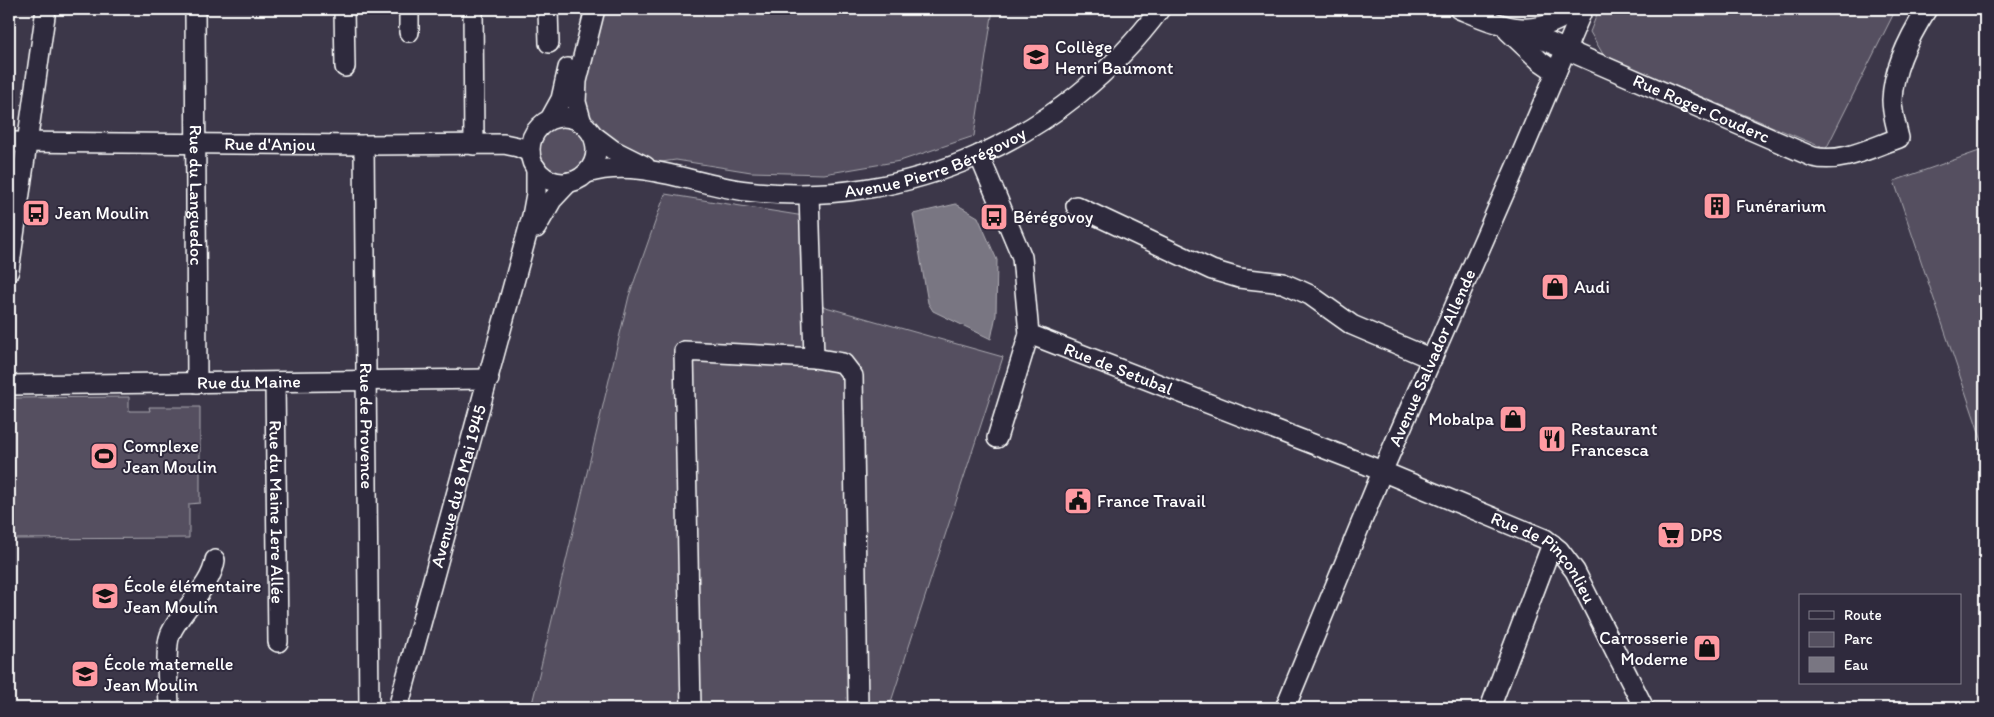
<svg xmlns="http://www.w3.org/2000/svg" width="1994" height="717" font-family="Itim,sans-serif">
<style>
.green{fill:#555060;stroke:#aaa8b0}
.water{fill:#797682;stroke:#afadb4}
.lines{fill:none;stroke-linecap:round;stroke-linejoin:round}
.minor-casing{stroke:#fff;stroke-width:22}
.minor{stroke:#2f2a3d;stroke-width:19}
.labels{text-anchor:middle;dominant-baseline:central;stroke-width:4;stroke-linejoin:round;paint-order:stroke}
.poi-label{font-size:18px;fill:#fff;stroke:#2f2a3d;text-anchor:start}
.street-label{font-size:18px;fill:#fff;stroke:#2f2a3d}
</style>
<rect width="100%" height="100%" fill="#3c3749"/>
<filter id="ink" filterUnits="userSpaceOnUse"><feTurbulence type="fractalNoise" baseFrequency=".02" numOctaves="2"/><feDisplacementMap in="SourceGraphic" scale="10" xChannelSelector="R" yChannelSelector="G"/><feConvolveMatrix kernelMatrix="1 2 1 2 8 2 1 2 1" color-interpolation-filters="sRGB"/></filter>
<g filter="url(#ink)">
<g class="green">
<polygon points="603,9 993,9 974,136 900,161 824,174 751,172 676,160 654,163 606,134 589,115 582,93"/>
<polygon points="1599,9 1896,9 1826,149 1604,56 1590,32"/>
<circle cx="563" cy="149" r="24"/>
<polygon points="1985,149 1985,450 1894,181"/>
<polygon points="665,194 804,216 808,302 1003,357 889,708 531,708 629,296"/>
<polygon points="129,397 129,411 150,411 149,407 200,407 200,503 189,504 189,538 11,539 9,398"/>
</g>
<polygon class="water" points="956,204 978,217 997,260 996,315 991,339 933,311 928,303 913,214"/>
<g class="lines">
<defs>
<g id="minor">
<path id="s1" d="M 195,9 L 197,383"/>
<polyline points="344,9 345,67"/>
<polyline points="409,9 409,32"/>
<polyline points="473,9 474,145"/>
<polyline points="548,9 549,43"/>
<path d="M 1459,9 C 1502,26 1534,42 1575,9"/>
<path id="s2" d="M 1516,28 L 1813,157 C 1842,164 1872,147 1899,138 C 1896,125 1892,113 1892,100 C 1893,68 1911,34 1927,9"/>
<polyline points="1508,31 1540,61 1556,72"/>
<circle cx="563" cy="150" r="33"/>
<polyline points="550,119 561,99 568,68"/>
<polyline points="582,123 576,102 577,81 595,9"/>
<polyline points="593,135 613,150 645,166"/>
<path id="s3" d="M 9,142 L 364,145 L 504,144 L 518,147 L 530,152"/>
<path id="s4" d="M 364,145 L 369,708"/>
<path id="s5" d="M 979,155 L 1022,257 L 1029,334 L 1367,465 L 1545,539 L 1559,550 L 1575,571 L 1644,708"/>
<path id="s6" d="M 587,173 C 639,157 694,185 747,191 C 907,210 1065,138 1160,9"/>
<polyline points="1076,206 1212,270 1239,278 1283,283 1297,289 1310,295 1352,325 1432,359"/>
<polyline points="536,228 552,200 569,182"/>
<polyline points="9,271 46,9"/>
<polyline points="814,358 843,363 853,376 858,708"/>
<path id="s7" d="M 275,382 L 278,642"/>
<path id="s8" d="M 9,385 L 489,379"/>
<polyline points="997,438 1029,334"/>
<path d="M 169,708 C 169,690 164,651 170,635 C 180,610 212,587 215,560"/>
<path id="s9" d="M 398,708 L 532,216 L 536,194 L 536,168"/>
<polyline points="691,708 684,351 814,358 809,194"/>
<path id="s10" d="M 1285,708 L 1382,472 L 1518,162 L 1583,9"/>
<polyline points="1490,708 1552,544"/>
</g>
</defs>
<use href="#minor" class="minor-casing"/>
<use href="#minor" class="minor"/>
</g>
</g>
<defs>
<symbol id="school-square" viewBox="-11 -11 22 22"><rect x="-9" y="-9" width="18" height="18" rx="4" fill="#ff9aa2" stroke="#2f2a3d"/><path d="M0-5L7-2L0 1L-7-2ZM-4 1L0 2.5L4 1V4Q0 6-4 4Z" fill="#111"/></symbol>
<symbol id="building-square" viewBox="-11 -11 22 22"><rect x="-9" y="-9" width="18" height="18" rx="4" fill="#ff9aa2" stroke="#2f2a3d"/><path d="M-4-6H4V6H1V3H-1V6H-4ZM-2.5-4.3h1.7v1.8h-1.7ZM.8-4.3h1.7v1.8H.8ZM-2.5-1h1.7V.8h-1.7ZM.8-1h1.7V.8H.8Z" fill="#111"/></symbol>
<symbol id="bus-square" viewBox="-11 -11 22 22"><rect x="-9" y="-9" width="18" height="18" rx="4" fill="#ff9aa2" stroke="#2f2a3d"/><path d="M-5-6H5V4H4V6H2V4H-2V6H-4V4H-5ZM-3.5-4V0h7V-4ZM-3.5 1.2v1.5H-2V1.2ZM2 1.2v1.5H3.5V1.2Z" fill="#111"/></symbol>
<symbol id="shop-square" viewBox="-11 -11 22 22"><rect x="-9" y="-9" width="18" height="18" rx="4" fill="#ff9aa2" stroke="#2f2a3d"/><path d="M-5-2.5h2.3a2.7 3.5 0 0 1 5.4 0H5L5.5 6h-11ZM-1.5-2.5h3a1.5 2.3 0 0 0-3 0Z" fill="#111"/></symbol>
<symbol id="restaurant-square" viewBox="-11 -11 22 22"><rect x="-9" y="-9" width="18" height="18" rx="4" fill="#ff9aa2" stroke="#2f2a3d"/><path d="M-5-6h1v4h1v-4h1v4h1v-4h1v5L-1.5 .5V6h-2V.5L-5-1ZM5-6V6H3V1.5H1.5Q1.5-4 5-6Z" fill="#111"/></symbol>
<symbol id="stadium-square" viewBox="-11 -11 22 22"><rect x="-9" y="-9" width="18" height="18" rx="4" fill="#ff9aa2" stroke="#2f2a3d"/><path d="M0-5a6.5 5 0 1 0 0 10a6.5 5 0 1 0 0-10ZM-3.5-1.8h7v3.6h-7Z" fill="#111"/></symbol>
<symbol id="civic-square" viewBox="-11 -11 22 22"><rect x="-9" y="-9" width="18" height="18" rx="4" fill="#ff9aa2" stroke="#2f2a3d"/><path d="M-.6-6.5H3V-4.5H.6V-3L4-1V1h2V6H-6V1h2V-1L-.6-3ZM-1.2 2.5V6h2.4V2.5Z" fill="#111"/></symbol>
<symbol id="supermarket-square" viewBox="-11 -11 22 22"><rect x="-9" y="-9" width="18" height="18" rx="4" fill="#ff9aa2" stroke="#2f2a3d"/><path d="M-6-5.5h2.5l.6 2H6L4.5 2H-2.5L-4.4-4H-6ZM-1.5 3.2a1.3 1.3 0 1 0 .1 0ZM3 3.2a1.3 1.3 0 1 0 .1 0Z" fill="#111"/></symbol>
</defs>
<g fill-rule="evenodd">
<use href="#school-square" x="1020" y="41" width="32" height="32"/>
<use href="#building-square" x="1701" y="190" width="32" height="32"/>
<use href="#bus-square" x="20" y="197" width="32" height="32"/>
<use href="#bus-square" x="978" y="201" width="32" height="32"/>
<use href="#shop-square" x="1539" y="271" width="32" height="32"/>
<use href="#shop-square" x="1497" y="403" width="32" height="32"/>
<use href="#restaurant-square" x="1536" y="423" width="32" height="32"/>
<use href="#stadium-square" x="88" y="440" width="32" height="32"/>
<use href="#civic-square" x="1062" y="485" width="32" height="32"/>
<use href="#supermarket-square" x="1655" y="519" width="32" height="32"/>
<use href="#school-square" x="89" y="580" width="32" height="32"/>
<use href="#shop-square" x="1691" y="632" width="32" height="32"/>
<use href="#school-square" x="69" y="658" width="32" height="32"/>
</g>
<g class="labels">
<g class="poi-label">
<text x="1055" y="47">Collège<tspan x="1055" dy="21">Henri Baumont</tspan></text>
<text x="1736" y="206">Funérarium</text>
<text x="55" y="213">Jean Moulin</text>
<text x="1013" y="217">Bérégovoy</text>
<text x="1574" y="287">Audi</text>
<text x="1494" y="419" text-anchor="end">Mobalpa</text>
<text x="1571" y="429">Restaurant<tspan x="1571" dy="21">Francesca</tspan></text>
<text x="123" y="446">Complexe<tspan x="123" dy="21">Jean Moulin</tspan></text>
<text x="1097" y="501">France Travail</text>
<text x="1690" y="535">DPS</text>
<text x="124" y="586">École élémentaire<tspan x="124" dy="21">Jean Moulin</tspan></text>
<text x="1688" y="638" text-anchor="end">Carrosserie<tspan x="1688" dy="21">Moderne</tspan></text>
<text x="104" y="664">École maternelle<tspan x="104" dy="21">Jean Moulin</tspan></text>
</g>
<g class="street-label">
<text stroke="none"><textPath href="#s2" startOffset="202">Rue Roger Couderc</textPath></text>
<text stroke="none"><textPath href="#s3" startOffset="261">Rue d'Anjou</textPath></text>
<text stroke="none"><textPath href="#s6" startOffset="356">Avenue Pierre Bérégovoy</textPath></text>
<text stroke="none"><textPath href="#s1" startOffset="186">Rue du Languedoc</textPath></text>
<text stroke="none"><textPath href="#s10" startOffset="380">Avenue Salvador Allende</textPath></text>
<text stroke="none"><textPath href="#s5" startOffset="284">Rue de Setubal</textPath></text>
<text stroke="none"><textPath href="#s8" startOffset="240">Rue du Maine</textPath></text>
<text stroke="none"><textPath href="#s4" startOffset="281">Rue de Provence</textPath></text>
<text stroke="none"><textPath href="#s9" startOffset="230">Avenue du 8 Mai 1945</textPath></text>
<text stroke="none"><textPath href="#s7" startOffset="130">Rue du Maine 1ere Allée</textPath></text>
<text stroke="none"><textPath href="#s5" startOffset="754">Rue de Pinçonlieu</textPath></text>
</g>
</g>
<rect width="1994" height="717" fill="none" stroke="#2f2a3d" stroke-width="30"/>
<rect x="15" y="15" width="1964" height="687" fill="none" stroke="#fff" stroke-width="2" filter="url(#ink)"/>
<rect x="1799" y="594" width="162" height="90" fill="#2f2a3d" stroke="#827f8b"/>
<rect x="1809" y="611" width="25" height="8" fill="#2f2a3d" stroke="#827f8b"/>
<text x="1844" y="620" font-size="15" fill="#ffffff">Route</text>
<rect x="1809" y="632" width="25" height="15" fill="#555060" stroke="#827f8b"/>
<text x="1844" y="644" font-size="15" fill="#ffffff">Parc</text>
<rect x="1809" y="657" width="25" height="15" fill="#797682" stroke="#827f8b"/>
<text x="1844" y="670" font-size="15" fill="#ffffff">Eau</text>
</svg>
